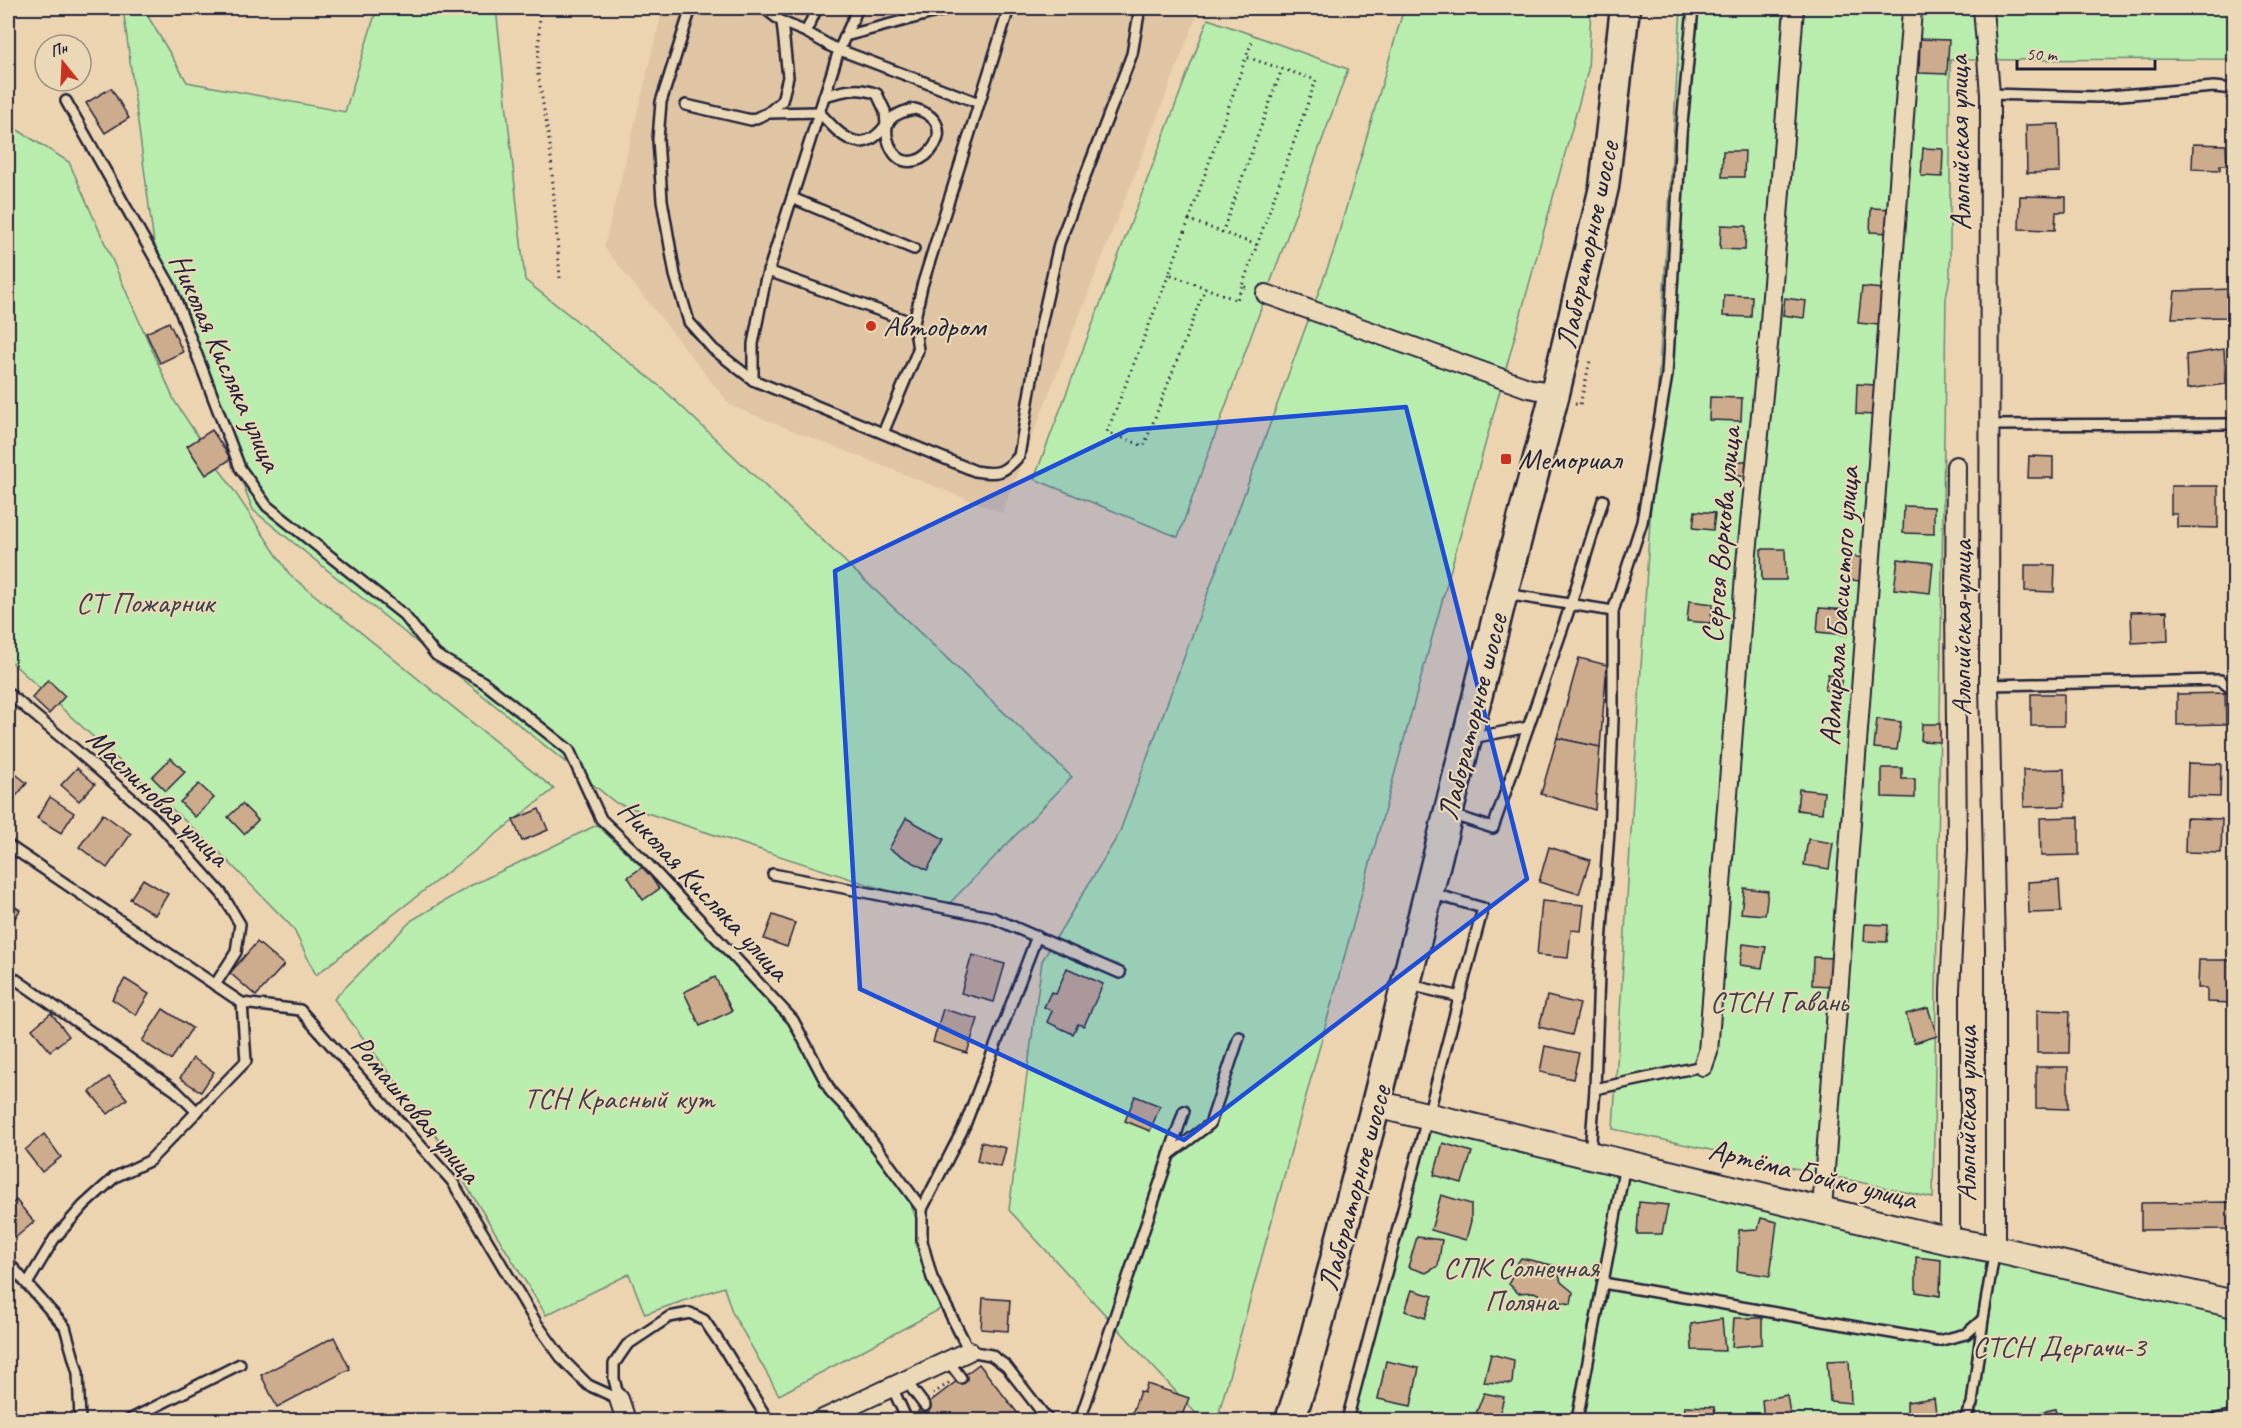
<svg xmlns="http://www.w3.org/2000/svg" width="2242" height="1428" font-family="Caveat,sans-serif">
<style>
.built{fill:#dfc5a4}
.green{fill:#b9edad;stroke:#6e8874;stroke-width:1.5}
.building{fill:#cdab8d;stroke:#22223b;stroke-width:1.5}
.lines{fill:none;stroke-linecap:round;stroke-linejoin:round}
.service-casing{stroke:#22223b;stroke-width:14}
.minor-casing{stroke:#22223b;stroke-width:22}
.secondary-casing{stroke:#22223b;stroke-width:30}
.primary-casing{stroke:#22223b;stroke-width:33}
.path{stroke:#22223b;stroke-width:3;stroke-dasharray:1.5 4.5;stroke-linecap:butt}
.service{stroke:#ebd8b6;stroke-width:9}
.minor{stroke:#ebd8b6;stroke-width:18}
.secondary{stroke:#ebd8b6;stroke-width:26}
.primary{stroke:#ebd8b6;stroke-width:28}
.marked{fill:#1d4ed8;fill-opacity:0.2;stroke:#1d4ed8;stroke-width:4.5;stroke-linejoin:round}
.poi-dot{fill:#c8321e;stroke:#ebd8b6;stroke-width:2}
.labels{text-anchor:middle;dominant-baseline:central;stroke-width:4.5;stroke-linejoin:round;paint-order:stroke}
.street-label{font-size:30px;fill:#22223b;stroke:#ebd8b6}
.poi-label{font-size:30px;fill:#22223b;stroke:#ebd8b6;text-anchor:start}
.park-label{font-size:30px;fill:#39404c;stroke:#ebd8b6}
</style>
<rect width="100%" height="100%" fill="#ecd4b1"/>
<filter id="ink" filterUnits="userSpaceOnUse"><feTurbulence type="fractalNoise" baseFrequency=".0167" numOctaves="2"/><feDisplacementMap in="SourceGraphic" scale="12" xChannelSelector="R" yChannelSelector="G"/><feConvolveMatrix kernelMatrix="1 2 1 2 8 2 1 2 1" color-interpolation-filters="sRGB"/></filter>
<g filter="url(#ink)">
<polygon class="built" points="663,8 1200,8 1002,513 731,406 604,247"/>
<g class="green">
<polygon points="123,8 143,8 187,82 345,112 377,8 496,8 525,280 662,388 1072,777 944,909 616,803 253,510 156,259"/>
<polygon points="1404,8 1591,8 1588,70 1217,1420 1202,1420 1009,1210 1042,961 1119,834 1333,253"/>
<polygon points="1681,8 2234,8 2234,59 1950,60 1950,277 1946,298 1933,1198 1613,1129"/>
<polygon points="1208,19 1348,69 1178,537 1034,479"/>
<polygon points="8,124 69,162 175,402 290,575 554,789 316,975 293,928 218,851 8,659"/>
<polygon points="597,825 668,892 792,1024 904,1186 948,1305 779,1395 732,1312 724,1287 645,1314 629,1274 546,1315 434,1133 334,999 412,920 470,886"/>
<polygon points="1422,1121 1991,1254 1970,1403 1958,1420 1343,1420"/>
<polygon points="1998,1257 2234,1311 2234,1420 1975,1420"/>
</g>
<g class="building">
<polygon points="1920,39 1949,40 1947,74 1919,73"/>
<polygon points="111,88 129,118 105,133 86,103"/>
<polygon points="2059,124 2060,172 2027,173 2026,125"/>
<polygon points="2193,144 2226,145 2227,165 2220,165 2220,170 2192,169"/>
<polygon points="1923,148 1943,149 1942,177 1921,176"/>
<polygon points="1723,151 1745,151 1744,177 1722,177"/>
<polygon points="2020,196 2066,197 2066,212 2056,212 2055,230 2019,229"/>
<polygon points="1871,208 1893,209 1892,233 1870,232"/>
<polygon points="1721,225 1746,226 1745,250 1720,249"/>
<polygon points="1862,287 1883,289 1879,325 1858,323"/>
<polygon points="2231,289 2230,317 2172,318 2175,291"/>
<polygon points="1724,295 1752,296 1751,317 1723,316"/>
<polygon points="1785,298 1806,301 1804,318 1783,315"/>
<polygon points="169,322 183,352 160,363 146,333"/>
<polygon points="2224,349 2226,384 2187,389 2186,355"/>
<polygon points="1857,384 1876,385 1874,415 1856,414"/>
<polygon points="1710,397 1742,398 1741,421 1709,420"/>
<polygon points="212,430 231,459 206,475 187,446"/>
<polygon points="2029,456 2053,457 2053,478 2028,478"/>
<polygon points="1730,461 1749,461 1749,476 1729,476"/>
<polygon points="2171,486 2218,486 2218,528 2177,527 2177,514 2171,514"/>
<polygon points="1904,506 1934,507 1934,534 1903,533"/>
<polygon points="1695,511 1715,513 1713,530 1693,528"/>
<polygon points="1761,549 1785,549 1786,580 1762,580"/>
<polygon points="1846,555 1863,558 1860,581 1843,579"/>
<polygon points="1898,559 1933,563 1930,593 1894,589"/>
<polygon points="2025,565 2055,565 2054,592 2025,591"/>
<polygon points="1689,601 1713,604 1710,623 1687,621"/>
<polygon points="1819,608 1849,610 1847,635 1817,632"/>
<polygon points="2167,611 2168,641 2132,643 2131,612"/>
<polygon points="1579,658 1607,665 1600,747 1557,738"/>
<polygon points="1828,674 1842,677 1839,693 1825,690"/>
<polygon points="48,680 65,696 49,714 32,698"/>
<polygon points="2225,693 2226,724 2177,725 2177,694"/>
<rect x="2031" y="694" width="33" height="32"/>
<polygon points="1877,719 1901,722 1897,750 1874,748"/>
<polygon points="1922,724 1940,724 1940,742 1921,741"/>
<polygon points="1557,738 1600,747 1595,810 1541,794"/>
<polygon points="171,758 185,772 166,791 152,777"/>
<polygon points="2188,763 2221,764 2220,797 2187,796"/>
<polygon points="8,768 27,783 12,801 8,798"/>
<polygon points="77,768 95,784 79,801 61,785"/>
<polygon points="1882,768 1902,768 1902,779 1915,779 1915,798 1882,797"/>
<polygon points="2064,769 2065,806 2024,807 2023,770"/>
<polygon points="199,784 214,798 195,817 180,802"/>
<polygon points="1799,789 1824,792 1822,813 1797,810"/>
<polygon points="50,797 74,813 61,833 37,818"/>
<polygon points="242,804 258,820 244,834 228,817"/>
<polygon points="539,809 548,830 522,841 513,820"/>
<polygon points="103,814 131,834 107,868 79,847"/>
<polygon points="2079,817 2079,855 2041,856 2040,818"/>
<polygon points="906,818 944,839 927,870 889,849"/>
<polygon points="2186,818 2222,819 2221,853 2185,852"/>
<polygon points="1808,839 1833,843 1829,869 1804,865"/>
<polygon points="1549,847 1590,860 1579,894 1539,882"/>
<polygon points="644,866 659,889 643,900 628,877"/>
<polygon points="143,879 168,894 155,915 130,899"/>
<polygon points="2059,880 2061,912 2029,913 2028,882"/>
<polygon points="1744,888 1768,891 1765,915 1741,913"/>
<polygon points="1542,901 1584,905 1581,931 1571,930 1568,958 1537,955"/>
<polygon points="8,902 20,910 8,929"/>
<polygon points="773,915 795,923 787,947 764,939"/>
<polygon points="1865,924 1888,925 1887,942 1864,941"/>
<polygon points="257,942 284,965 256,996 230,973"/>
<polygon points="1743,944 1766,947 1762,968 1740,965"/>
<polygon points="972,955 1005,964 994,1002 961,993"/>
<polygon points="1813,957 1832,958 1831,986 1812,985"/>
<polygon points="2199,960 2233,960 2232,1003 2207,1002 2207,988 2198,988"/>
<polygon points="1067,968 1103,984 1084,1026 1078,1024 1073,1034 1047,1022 1052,1011 1044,1007 1051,992 1056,994"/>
<polygon points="715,977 732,1011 700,1026 684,992"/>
<polygon points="125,979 149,994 136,1015 112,999"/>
<polygon points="1547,996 1580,1004 1572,1035 1539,1027"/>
<polygon points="1928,1008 1937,1036 1914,1043 1906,1014"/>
<polygon points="163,1009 192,1028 171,1060 142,1041"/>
<polygon points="943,1009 978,1019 967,1053 933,1042"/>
<polygon points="2037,1010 2070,1011 2069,1053 2037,1053"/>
<polygon points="51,1013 69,1036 50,1051 32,1029"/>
<polygon points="1545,1046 1579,1053 1573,1079 1540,1072"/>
<polygon points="193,1058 214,1072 201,1092 180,1078"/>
<polygon points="2036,1067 2068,1067 2068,1109 2036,1108"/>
<polygon points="109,1077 127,1099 108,1114 90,1092"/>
<polygon points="1135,1096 1160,1106 1150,1131 1125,1121"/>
<polygon points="44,1134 61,1157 42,1172 25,1150"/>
<polygon points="981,1142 1006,1148 1001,1167 977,1161"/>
<polygon points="1443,1143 1472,1152 1462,1183 1434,1175"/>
<polygon points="1441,1195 1471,1204 1471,1221 1466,1240 1431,1230"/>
<polygon points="16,1200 34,1222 15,1238 8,1228 8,1208"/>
<polygon points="1639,1202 1668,1205 1662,1234 1637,1234"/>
<polygon points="2234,1202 2234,1229 2141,1230 2141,1203"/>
<polygon points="1761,1218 1777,1222 1770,1276 1737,1271 1739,1230 1758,1229"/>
<polygon points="1417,1237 1442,1240 1438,1266 1426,1273 1408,1267"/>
<polygon points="1916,1257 1941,1260 1940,1296 1916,1292"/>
<polygon points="1521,1258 1556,1266 1561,1282 1573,1292 1571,1304 1548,1299 1534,1292 1518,1293 1509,1284 1515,1266"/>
<polygon points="1412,1290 1433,1296 1425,1318 1405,1311"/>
<polygon points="983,1298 1010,1300 1008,1331 981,1329"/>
<polygon points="1734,1318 1762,1318 1762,1344 1732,1347"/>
<polygon points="1722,1319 1725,1351 1692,1350 1691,1324"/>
<polygon points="334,1337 350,1369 277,1407 261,1375"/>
<polygon points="1491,1354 1514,1360 1512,1384 1484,1382"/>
<polygon points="1849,1360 1851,1403 1830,1401 1827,1361"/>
<polygon points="1386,1361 1419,1368 1411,1406 1378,1399"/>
<polygon points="979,1364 1023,1420 925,1420 918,1411"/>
<polygon points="1147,1384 1189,1398 1180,1420 1130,1420 1140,1391 1144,1393"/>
<polygon points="1484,1393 1504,1397 1498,1420 1489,1420 1475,1416"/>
<polygon points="1787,1395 1791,1420 1764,1420 1762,1400"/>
<polygon points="1934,1398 1937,1420 1907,1420 1907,1402"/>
<polygon points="1685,1406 1714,1407 1716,1420 1684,1420"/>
<polygon points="2055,1409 2058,1420 2020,1420 2020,1417"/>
</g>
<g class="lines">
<defs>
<g id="service">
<path d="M 691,8 L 661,102 L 658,139 L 662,200 L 675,275 L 689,322 L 713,349 L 753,380 L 975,471 C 998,475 1004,473 1019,456 L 1041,325 L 1059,244 L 1132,54 L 1140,8"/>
<polyline points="764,8 782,22 806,32 832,47 979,103"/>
<polyline points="806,32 817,8"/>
<polyline points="845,36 952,8"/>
<polyline points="1990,94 2098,97 2214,87 2234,89"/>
<polyline points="66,101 171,287 240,468 267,506 404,615 436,655 483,682 569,750 601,819 643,859 793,1020 831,1092 851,1113 922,1209 922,1241 932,1278 969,1351 991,1355 1006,1366 1048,1420"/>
<polyline points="686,105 751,120 768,113 782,101 788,77 782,22"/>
<path d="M 915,109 C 972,125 909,191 890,146 C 880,121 893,113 915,109 Z"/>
<path d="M 768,113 L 819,112 C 840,135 861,159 886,125 L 885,111 L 877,94 C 858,86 843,91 824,96"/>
<polyline points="792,198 914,249"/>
<polyline points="768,271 914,323"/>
<polyline points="753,380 753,344 765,282 839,50 858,8"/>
<polyline points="1990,425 2234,424"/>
<polyline points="883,433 918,350 914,323 922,286 1009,8"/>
<polyline points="1505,594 1613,611"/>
<polyline points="1989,685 2220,680 2234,691"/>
<polyline points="8,693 69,744 153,817 222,894 240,924 236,952 215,985"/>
<polyline points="1472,738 1528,727"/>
<polyline points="1450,814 1493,828 1571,604 1603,500"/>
<polyline points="8,845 242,1003 246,1061 149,1161 115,1177 84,1205 54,1239 27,1284 65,1327 78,1373 80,1420"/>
<polyline points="773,874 991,917 1120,973"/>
<polyline points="8,974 176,1091 197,1112"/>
<polyline points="1410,985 1460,997"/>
<polyline points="242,1003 300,1010 452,1181 537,1324 563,1360 588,1385 619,1399"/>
<polyline points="1595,1089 1599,973 1609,831 1613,718 1613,611 1642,522 1667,375 1681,135 1693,8"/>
<polyline points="1590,1154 1595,1089 1703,1066"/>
<polyline points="1169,1155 1210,1124 1239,1037"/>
<polyline points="922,1209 965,1125 1037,936"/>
<polyline points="8,1262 27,1284"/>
<polyline points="1603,1283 1938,1341 1966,1334 1983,1319"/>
<polyline points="948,1361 961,1378"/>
<polyline points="906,1381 925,1406"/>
<polyline points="892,1387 907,1420"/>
<polyline points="619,1399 614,1379 614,1364 627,1345 669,1317 690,1313 704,1320 726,1352 768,1420"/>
<polyline points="129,1420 240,1364"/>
<polyline points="1080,1420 1184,1111"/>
<polyline points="1347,1420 1483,908 1430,893"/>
<polyline points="1577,1420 1625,1165"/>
<polyline points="1964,1420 1972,1404 1983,1319 1995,1249"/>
<polyline points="2212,1420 2234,1415"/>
</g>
<g id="minor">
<polyline points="1983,8 1990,94 1989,685 1995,948 1995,1249"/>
<polyline points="1266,294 1528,388 1555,393"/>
<polyline points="1703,1066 1708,1052 1746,563 1769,335 1794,8"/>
<polyline points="1822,1209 1912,10 1914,8"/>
<polyline points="1950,1241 1950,990 1957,850 1955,601 1956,466"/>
<polyline points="619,1399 626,1420"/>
<polyline points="821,1420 969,1351"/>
</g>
<polyline id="secondary" points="1376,1104 1950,1241 1995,1249 2234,1304"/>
<polyline id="primary" points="1290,1420 1304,1378 1376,1104 1503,593 1555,393 1604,187 1625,8"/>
</defs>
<use href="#service" class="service-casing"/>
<use href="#minor" class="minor-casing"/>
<use href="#secondary" class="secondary-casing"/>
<use href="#primary" class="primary-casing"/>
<g class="path">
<polyline points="540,8 538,74 550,146 560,278"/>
<polyline points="1252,42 1246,57 1316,80 1257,245"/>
<polyline points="1189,220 1246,57"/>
<polyline points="1222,233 1282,69"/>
<polyline points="1169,274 1107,432 1144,446 1205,288"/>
<polyline points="1242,286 1237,300 1169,274 1189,220 1257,245 1242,286 1250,289"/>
<polyline points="1575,404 1580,405 1590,361"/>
<polyline points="933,1394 950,1382"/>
<polyline points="877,1420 881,1420"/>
</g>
<use href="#service" class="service"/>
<use href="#minor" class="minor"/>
<use href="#secondary" class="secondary"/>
<use href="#primary" class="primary"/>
</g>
</g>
<path class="marked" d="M 1406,407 L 1527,879 L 1184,1140 L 860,989 L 835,571 L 1128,430 Z"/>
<g class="poi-dot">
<circle cx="871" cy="326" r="6"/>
<rect x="1500" y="453" width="12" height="12" rx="3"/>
</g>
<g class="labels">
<g class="street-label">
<text transform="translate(1959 143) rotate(-91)">Альпийская улица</text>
<text transform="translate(1587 245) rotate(-78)">Лабораторное шоссе</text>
<text transform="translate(226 362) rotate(66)">Николая Кисляка улица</text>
<text transform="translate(1721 535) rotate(-85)">Сергея Воркова улица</text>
<text transform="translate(1839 606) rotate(-86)">Адмирала Басистого улица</text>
<text transform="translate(1961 628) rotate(-90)">Альпийская улица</text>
<text transform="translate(1472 717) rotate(-76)">Лабораторное шоссе</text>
<text transform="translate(158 797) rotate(44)">Маслиновая улица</text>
<text transform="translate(704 890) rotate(47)">Николая Кисляка улица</text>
<text transform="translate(416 1109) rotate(50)">Ромашковая улица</text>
<text transform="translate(1966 1114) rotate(-90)">Альпийская улица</text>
<text transform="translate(1813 1174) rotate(14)">Артёма Бойко улица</text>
<text transform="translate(1354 1188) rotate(-75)">Лабораторное шоссе</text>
</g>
<g class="poi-label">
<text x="883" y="326">Автодром</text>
<text x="1518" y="459">Мемориал</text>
</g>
<g class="park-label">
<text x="145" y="602">СТ Пожарник</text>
<text x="1779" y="1001">СТСН Гавань</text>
<text x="619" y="1098">ТСН Красный кут</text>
<text x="1521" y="1267">СПК Солнечная<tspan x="1521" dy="34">Поляна</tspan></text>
<text x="2059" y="1346">СТСН Дергачи-3</text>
</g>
</g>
<rect width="2242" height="1428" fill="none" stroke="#ebd8b6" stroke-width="30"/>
<rect x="15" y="15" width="2212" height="1398" fill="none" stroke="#22223b" stroke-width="2" filter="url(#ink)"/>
<g transform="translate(63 63) rotate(342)"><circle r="28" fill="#ebd8b6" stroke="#9b8f85" stroke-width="1.5"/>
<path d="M0-4.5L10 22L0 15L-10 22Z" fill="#c8321e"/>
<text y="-9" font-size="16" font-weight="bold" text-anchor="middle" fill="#22223b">Пн</text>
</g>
<path d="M2017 60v9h138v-9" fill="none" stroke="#22223b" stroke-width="3"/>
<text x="2026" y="60" font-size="18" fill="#22223b" stroke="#ebd8b6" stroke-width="4.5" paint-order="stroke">50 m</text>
</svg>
